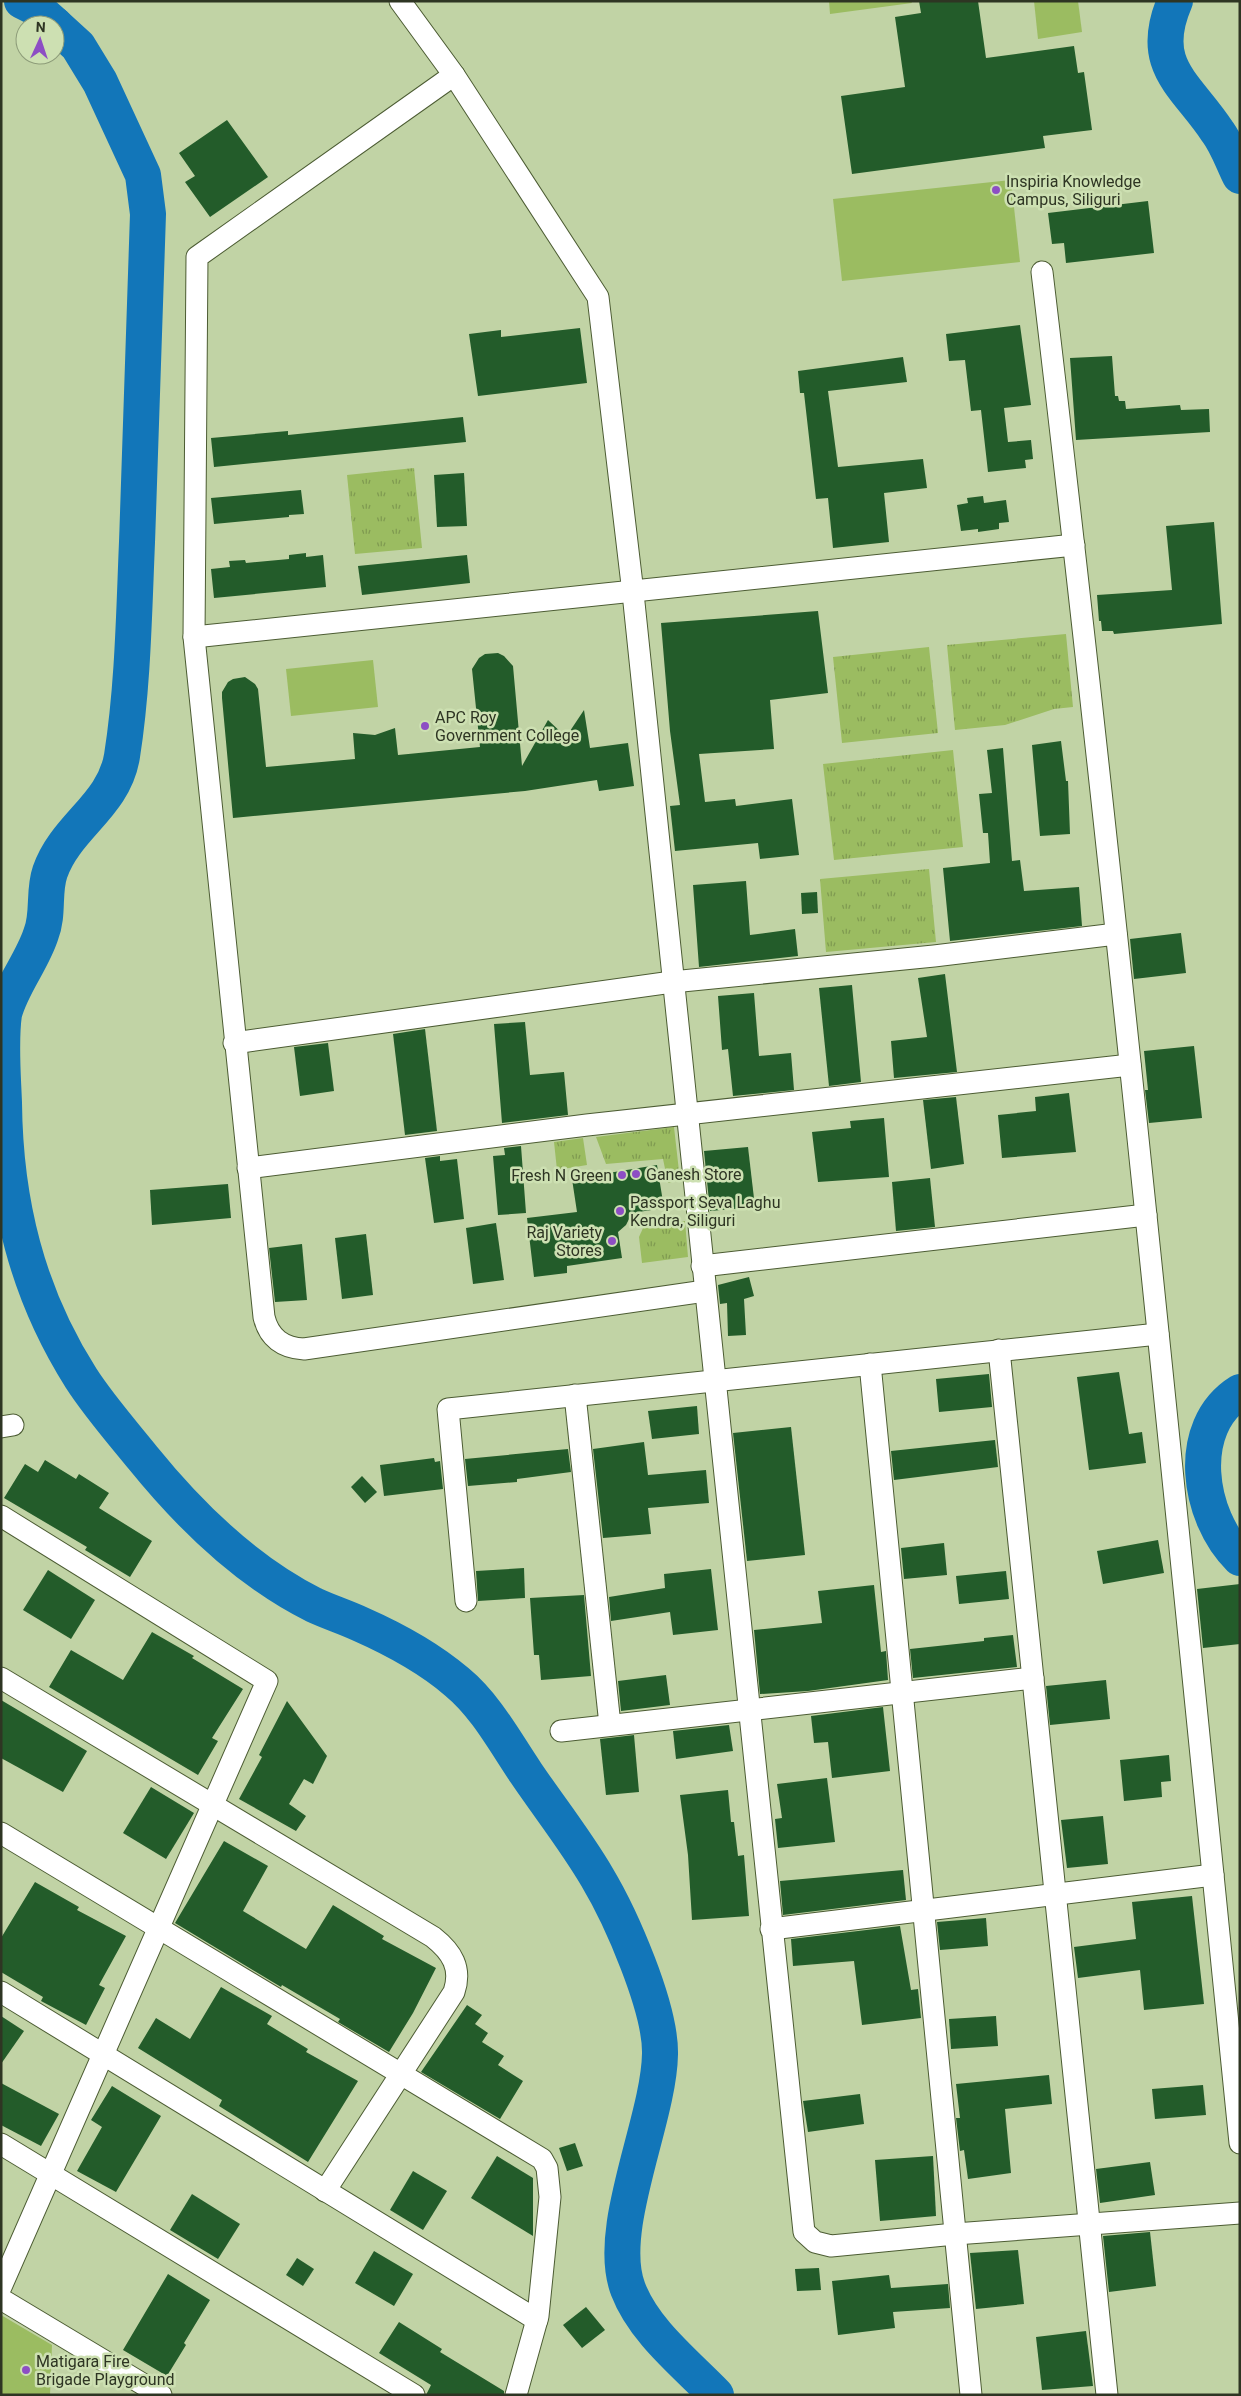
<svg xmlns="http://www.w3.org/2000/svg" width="1241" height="2396" font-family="Roboto,sans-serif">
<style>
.grass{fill:url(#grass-tufts)}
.garden{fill:#9bbc61}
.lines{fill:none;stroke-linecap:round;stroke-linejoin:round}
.river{stroke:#1276b9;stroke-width:36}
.building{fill:#235c2a}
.street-casing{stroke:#4c5c33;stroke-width:23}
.street{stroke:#fff;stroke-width:21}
.poi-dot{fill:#8d4ec4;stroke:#cde0b2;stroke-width:2}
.labels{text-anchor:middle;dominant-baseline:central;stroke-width:5;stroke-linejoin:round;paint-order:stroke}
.poi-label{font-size:16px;fill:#2e3523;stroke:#cde0b2;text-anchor:start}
</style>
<defs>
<pattern id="grass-tufts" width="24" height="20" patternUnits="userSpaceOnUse" patternTransform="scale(1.25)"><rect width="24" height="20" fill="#9bbc61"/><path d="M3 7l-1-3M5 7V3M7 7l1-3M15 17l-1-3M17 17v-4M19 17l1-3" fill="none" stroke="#7f9a50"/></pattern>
</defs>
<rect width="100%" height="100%" fill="#c1d3a5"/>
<g class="grass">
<polygon points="414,468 422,548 355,554 347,475"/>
<polygon points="1066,634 1073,707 1054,709 1005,725 955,730 947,645"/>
<polygon points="929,647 938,733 842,743 833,657"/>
<polygon points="953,750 963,847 834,860 823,764"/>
<polygon points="929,869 936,942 826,952 820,879"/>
<polygon points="674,1127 680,1180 668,1183 663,1159 606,1164 596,1137"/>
<polygon points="583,1138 587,1165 557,1170 554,1142"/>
<polygon points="685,1221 688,1257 642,1263 639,1237 643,1228"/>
</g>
<g class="garden">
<polygon points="829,1 911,1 912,3 830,14"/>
<polygon points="1034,1 1078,1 1082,32 1038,39"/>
<polygon points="1011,180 1020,262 842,281 833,199"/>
<polygon points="373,660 378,707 291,716 286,669"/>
<polygon points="1,2315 52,2345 50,2395 1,2395"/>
</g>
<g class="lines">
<g class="river">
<polyline points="22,1 36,8 55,25"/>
<path d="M 1175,1 C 1147,66 1186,84 1217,131 C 1227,144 1233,162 1240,176"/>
<path d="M 55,25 L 78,46 L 100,82 L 143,175 L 148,214 C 144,324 141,433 137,542 C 134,613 133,686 122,756 C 114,806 66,826 50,872 C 43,892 49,914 41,934 C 32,962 11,986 4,1014 C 0,1042 3,1075 4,1103 C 5,1202 27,1293 81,1378 C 99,1406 122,1432 143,1458 C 190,1516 246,1571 314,1605 C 329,1612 345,1617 360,1624 C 394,1639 429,1658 457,1682 C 486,1706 505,1742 526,1773 C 549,1807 576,1841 597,1877 C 621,1917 661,2008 660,2054 C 659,2120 605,2229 628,2289 C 644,2331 685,2363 716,2395"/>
<path d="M 1240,1392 C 1184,1427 1198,1517 1240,1558"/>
</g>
</g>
<g class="building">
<polygon points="919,1 978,1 986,58 1074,46 1078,73 1084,72 1092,130 1043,136 1045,148 852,174 841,96 905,87 895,17 921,13"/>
<polygon points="227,120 268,177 210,217 185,182 195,176 179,153"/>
<polygon points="1148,201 1154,253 1066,263 1064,243 1052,244 1048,213"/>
<polygon points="1020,325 1031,405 1004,408 1008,442 1031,440 1033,459 1025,460 1026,468 988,472 981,410 971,411 965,360 949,361 946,334"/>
<polygon points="580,328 587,383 478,396 469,334 501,330 501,337"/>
<polygon points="1112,356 1115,396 1118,396 1119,401 1125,401 1126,409 1180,405 1181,410 1209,409 1210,432 1076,440 1070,358"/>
<polygon points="903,357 907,382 828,391 838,467 923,459 927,488 884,493 889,542 833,548 828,498 816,499 804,393 800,393 798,371"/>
<polygon points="463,417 466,442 214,467 211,438 288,431 288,435"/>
<polygon points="464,473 467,526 437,527 434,475"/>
<polygon points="301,490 304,514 289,515 289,517 214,524 211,498"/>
<polygon points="983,496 984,503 1006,500 1009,522 999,523 999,529 978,532 978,529 961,531 957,505 968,503 967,498"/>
<polygon points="1214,522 1222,624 1114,634 1113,631 1102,631 1101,621 1099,621 1097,595 1172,590 1166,526"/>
<polygon points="306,553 306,557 323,555 326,587 214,598 211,569 230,567 229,561 245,560 246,563 289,559 289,555"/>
<polygon points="467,555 470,583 362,595 358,566"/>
<polygon points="818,611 828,693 770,700 774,749 699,754 705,802 735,799 736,806 792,799 799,855 760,859 758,843 675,851 670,806 680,805 670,731 661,623"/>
<polygon points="498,653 504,656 513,666 522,766 548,720 566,737 584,710 590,748 628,743 634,786 599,791 597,780 525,791 233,818 222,698 222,692 228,682 233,679 245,677 255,684 258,689 266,767 355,759 353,733 375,735 395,728 398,755 480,747 472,669 479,658 485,654"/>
<polygon points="1061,741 1066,781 1068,781 1070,834 1040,836 1032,745"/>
<polygon points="1003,748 1012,861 1020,860 1024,891 1079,887 1082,926 950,941 943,868 990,863 988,833 983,833 979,794 992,793 987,750"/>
<polygon points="746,881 750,935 795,929 798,956 699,967 693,885"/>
<polygon points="817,892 818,913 802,914 801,893"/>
<polygon points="1181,933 1186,973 1134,979 1130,939"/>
<polygon points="945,974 957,1072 894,1078 891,1041 927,1037 918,978"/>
<polygon points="852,985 861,1082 829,1086 819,988"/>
<polygon points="754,993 759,1056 791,1053 794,1090 733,1096 728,1049 722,1050 718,996"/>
<polygon points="525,1022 530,1075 564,1072 568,1115 502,1123 494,1024"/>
<polygon points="425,1029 437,1131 405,1135 393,1034"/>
<polygon points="328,1043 334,1091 300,1096 294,1047"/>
<polygon points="1194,1046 1202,1118 1149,1123 1145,1090 1148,1090 1144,1051"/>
<polygon points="1069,1093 1076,1152 1002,1158 998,1115 1036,1111 1035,1097"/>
<polygon points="956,1097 964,1164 931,1169 923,1100"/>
<polygon points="884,1118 889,1177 818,1182 812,1132 851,1128 850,1121"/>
<polygon points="521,1146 526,1213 498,1215 493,1156 505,1155 504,1148"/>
<polygon points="748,1147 755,1207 710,1211 704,1151"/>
<polygon points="440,1156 440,1161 457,1159 464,1219 434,1223 425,1158"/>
<polygon points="657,1165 664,1208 632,1213 626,1225 618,1232 622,1258 567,1266 567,1273 534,1277 527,1218 577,1212 572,1179"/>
<polygon points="930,1178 935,1227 896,1231 892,1182"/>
<polygon points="228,1184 231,1218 152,1225 150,1190"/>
<polygon points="496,1223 504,1280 473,1284 466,1228"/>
<polygon points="366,1234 373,1295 342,1299 335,1238"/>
<polygon points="302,1244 307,1300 275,1302 269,1248"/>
<polygon points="749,1277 754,1296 744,1299 746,1335 728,1336 727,1303 720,1304 718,1285"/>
<polygon points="1119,1372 1129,1434 1142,1432 1146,1463 1089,1470 1077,1377"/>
<polygon points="989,1374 992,1407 939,1412 936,1379"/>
<polygon points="697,1406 699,1434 652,1439 648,1411"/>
<polygon points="791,1427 805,1555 747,1561 733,1433"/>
<polygon points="995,1440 998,1467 894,1480 891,1451"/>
<polygon points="644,1442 648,1475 706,1470 709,1503 648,1508 651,1534 603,1538 593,1449"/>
<polygon points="568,1449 571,1472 517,1479 517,1482 468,1486 465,1459"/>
<polygon points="434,1458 435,1462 440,1461 443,1489 384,1496 380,1465"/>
<polygon points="45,1460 76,1479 79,1474 109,1493 99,1508 152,1541 130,1577 85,1550 87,1547 4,1498 25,1464 38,1472"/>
<polygon points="362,1476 377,1492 365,1503 351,1487"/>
<polygon points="1158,1540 1164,1573 1103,1584 1097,1551"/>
<polygon points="944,1543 947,1575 904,1579 901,1548"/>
<polygon points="524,1568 525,1598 478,1601 476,1571"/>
<polygon points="711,1569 718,1630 673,1635 670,1612 611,1621 609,1597 665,1588 664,1574"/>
<polygon points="48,1570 95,1600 71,1639 23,1610"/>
<polygon points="1006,1571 1009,1599 959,1604 956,1576"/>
<polygon points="1240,1584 1240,1644 1203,1648 1197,1589"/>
<polygon points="874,1585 881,1652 886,1651 888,1680 808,1691 760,1694 754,1630 822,1623 818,1591"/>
<polygon points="584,1595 591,1676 541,1680 539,1655 534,1655 530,1598"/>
<polygon points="152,1632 194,1656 192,1658 243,1689 212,1738 218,1741 198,1775 49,1687 71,1650 123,1680"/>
<polygon points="1013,1635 1017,1667 913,1678 910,1649 984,1641 984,1638"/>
<polygon points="666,1675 670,1705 621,1711 618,1681"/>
<polygon points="1106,1680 1110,1719 1050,1725 1046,1686"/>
<polygon points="1,1700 87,1751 63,1792 1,1758"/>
<polygon points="287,1701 327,1756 313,1784 304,1779 289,1804 306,1816 296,1831 239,1799 262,1757 259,1755"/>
<polygon points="883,1707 890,1771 832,1778 828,1742 814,1743 811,1716"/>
<polygon points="729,1725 733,1751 676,1759 673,1731"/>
<polygon points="634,1735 639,1792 606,1795 600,1739"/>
<polygon points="1169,1755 1171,1781 1161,1782 1162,1797 1124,1801 1120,1760"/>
<polygon points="827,1778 835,1842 778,1848 775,1819 782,1818 777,1784"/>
<polygon points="151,1787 194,1813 166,1859 123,1833"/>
<polygon points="728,1790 731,1822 734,1822 738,1856 744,1855 749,1916 692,1920 688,1855 680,1795"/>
<polygon points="1103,1816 1108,1864 1067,1868 1061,1820"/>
<polygon points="224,1841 268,1866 243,1911 306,1949 333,1905 384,1936 382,1939 436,1968 413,2013 389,2052 338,2022 340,2019 282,1985 281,1987 175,1923"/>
<polygon points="903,1870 906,1900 783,1915 780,1881"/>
<polygon points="35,1882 79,1907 77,1910 126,1936 99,1985 105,1988 86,2025 41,2001 43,1997 1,1972 1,1938"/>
<polygon points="1192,1896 1204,2004 1144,2010 1140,1970 1078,1978 1074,1947 1136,1939 1132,1902"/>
<polygon points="986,1918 988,1946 940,1950 937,1922"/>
<polygon points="900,1926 911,1990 918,1989 921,2018 862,2025 854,1961 793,1966 791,1939"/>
<polygon points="221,1987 272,2016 267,2024 308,2049 306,2052 358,2081 308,2162 219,2106 222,2100 138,2048 156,2018 190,2039"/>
<polygon points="467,2005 482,2015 475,2024 488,2033 482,2042 504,2056 498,2065 523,2081 500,2119 421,2072"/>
<polygon points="1,2016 24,2031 1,2064"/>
<polygon points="996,2016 998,2046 951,2049 949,2019"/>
<polygon points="1049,2075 1052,2104 1005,2109 1011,2173 968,2179 964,2150 960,2151 956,2118 960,2118 956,2084"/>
<polygon points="1,2083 59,2114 41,2146 1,2125"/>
<polygon points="1203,2085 1206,2115 1155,2119 1152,2089"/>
<polygon points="112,2086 161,2116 116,2192 77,2171 102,2127 91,2120"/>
<polygon points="860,2094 864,2124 808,2132 803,2101"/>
<polygon points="575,2143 583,2166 567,2171 559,2148"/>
<polygon points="497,2156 533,2178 533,2236 471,2198"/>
<polygon points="933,2156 936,2216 880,2221 875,2160"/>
<polygon points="1150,2162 1155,2195 1100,2203 1096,2169"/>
<polygon points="413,2171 447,2191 423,2230 390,2210"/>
<polygon points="192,2194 240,2224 218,2259 170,2230"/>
<polygon points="1150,2232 1156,2286 1109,2292 1103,2236"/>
<polygon points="1018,2250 1024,2304 976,2309 970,2253"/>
<polygon points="374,2251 413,2274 394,2306 355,2283"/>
<polygon points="297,2258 314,2269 303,2286 286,2275"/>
<polygon points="819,2268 821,2290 797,2291 795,2269"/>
<polygon points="168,2274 210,2300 184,2343 186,2345 167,2376 123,2350"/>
<polygon points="889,2275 891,2288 948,2284 950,2308 893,2312 895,2328 838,2335 832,2281"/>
<polygon points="586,2307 605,2330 582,2348 563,2325"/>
<polygon points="399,2322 442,2349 440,2352 504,2391 504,2395 426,2395 431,2385 379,2353"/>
<polygon points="1086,2331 1093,2386 1042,2390 1036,2337"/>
</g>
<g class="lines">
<defs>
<g id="street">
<polyline points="400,1 454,75 598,297 633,593 804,2232 815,2242 831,2246 955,2234 1240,2213"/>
<path d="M 454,75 L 197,257 L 194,637 L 264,1317 C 269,1338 283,1348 304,1349 L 705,1291"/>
<path d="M 1042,272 C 1116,894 1177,1519 1240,2143"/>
<polyline points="194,637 1074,545"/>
<polyline points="234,1043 672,982 934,956 1116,934"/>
<polyline points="248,1168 587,1125 1130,1065"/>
<polyline points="702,1266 1146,1215"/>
<polyline points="999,1350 1107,2395"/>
<polyline points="870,1364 971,2395"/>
<polyline points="575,1395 610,1725"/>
<polyline points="1,1427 13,1425"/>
<polyline points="1,1516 267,1681 1,2287"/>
<polyline points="466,1601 448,1409 1158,1334"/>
<path d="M 1,1678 L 433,1937 C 452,1952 462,1968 454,1992 L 325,2191"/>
<polyline points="561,1731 1033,1678"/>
<polyline points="1,1833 542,2159 547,2168 550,2197 538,2316 516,2395"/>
<polyline points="771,1929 1213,1875"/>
<polyline points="1,1992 537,2320"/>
<polyline points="1,2144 414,2395"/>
<polyline points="1,2299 161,2395"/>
</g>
</defs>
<use href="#street" class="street-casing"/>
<use href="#street" class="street"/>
</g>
<g class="poi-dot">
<circle cx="996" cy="190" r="5"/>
<circle cx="425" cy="726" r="5"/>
<circle cx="636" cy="1174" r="5"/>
<circle cx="622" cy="1175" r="5"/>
<circle cx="620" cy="1211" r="5"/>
<circle cx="612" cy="1241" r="5"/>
<circle cx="26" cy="2370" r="5"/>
</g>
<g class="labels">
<g class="poi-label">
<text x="1006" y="181">Inspiria Knowledge<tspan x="1006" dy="18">Campus, Siliguri</tspan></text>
<text x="435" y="717">APC Roy<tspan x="435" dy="18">Government College</tspan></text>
<text x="646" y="1174">Ganesh Store</text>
<text x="612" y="1175" text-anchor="end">Fresh N Green</text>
<text x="630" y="1202">Passport Seva Laghu<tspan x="630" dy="18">Kendra, Siliguri</tspan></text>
<text x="602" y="1232" text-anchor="end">Raj Variety<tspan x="602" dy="18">Stores</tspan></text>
<text x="36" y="2361">Matigara Fire<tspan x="36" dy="18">Brigade Playground</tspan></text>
</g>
</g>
<rect width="1241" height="2396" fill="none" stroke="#2e3523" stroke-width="5"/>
<g transform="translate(40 40) rotate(3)"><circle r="24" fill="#cde0b2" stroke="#8d9c79"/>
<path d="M0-4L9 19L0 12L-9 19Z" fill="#8d4ec4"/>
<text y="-8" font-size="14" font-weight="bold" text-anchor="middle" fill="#2e3523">N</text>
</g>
</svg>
